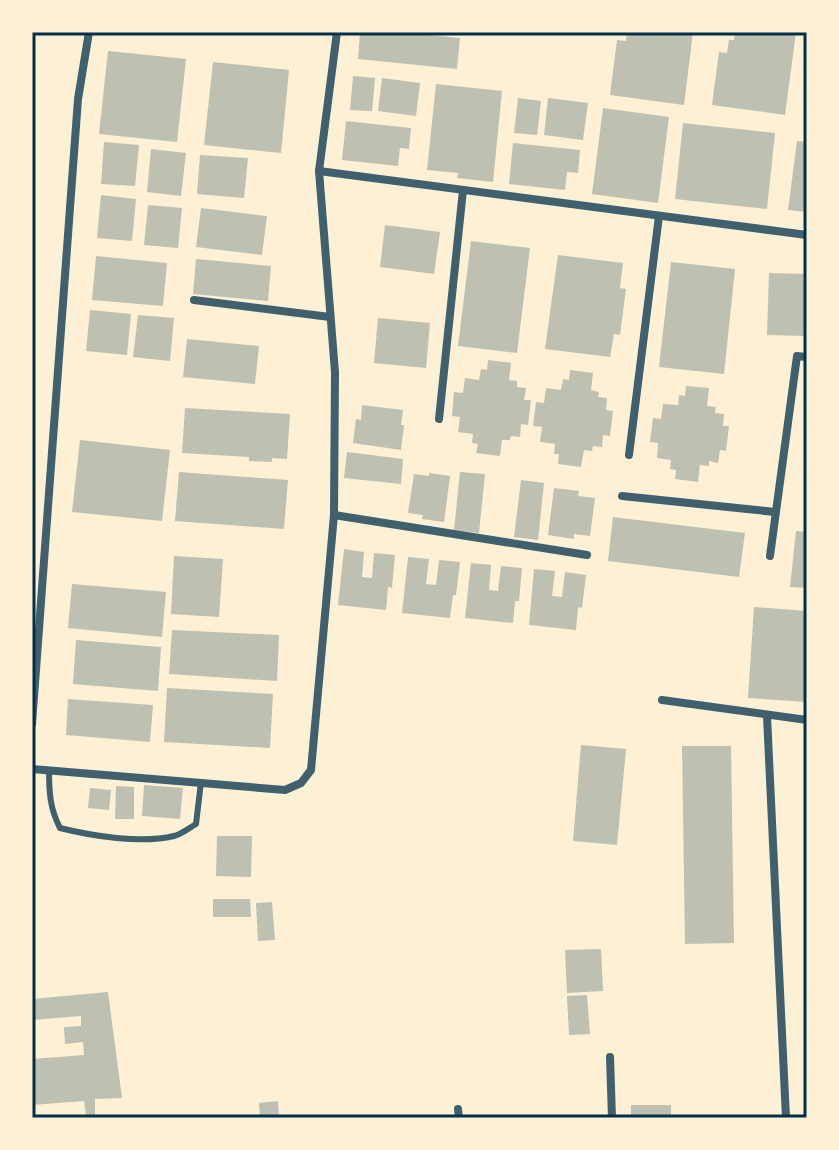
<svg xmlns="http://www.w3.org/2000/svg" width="839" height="1150" font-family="Figtree,sans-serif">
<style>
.building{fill:#bec0b2}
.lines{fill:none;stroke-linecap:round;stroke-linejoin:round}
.service{stroke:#3f606c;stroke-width:6}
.minor{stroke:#3f606c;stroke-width:8}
.neatline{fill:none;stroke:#003049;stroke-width:3}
</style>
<rect width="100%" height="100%" fill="#fdf0d5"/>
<g class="building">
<polygon points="360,32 395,32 460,38 457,69 358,59"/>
<polygon points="627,32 693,32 684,105 610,95 617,40 626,41"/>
<polygon points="735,32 796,32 785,115 712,105 719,52 727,53 729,40 734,40"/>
<polygon points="108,51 186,59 177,142 99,134"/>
<polygon points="213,62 289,70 281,153 204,145"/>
<polygon points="353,76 375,78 372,111 350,110"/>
<polygon points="382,78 420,83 416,116 378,111"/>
<polygon points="436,84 502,91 493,182 457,178 458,173 427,170"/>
<polygon points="518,98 541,101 537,135 514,133"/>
<polygon points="548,98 588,103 583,140 544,135"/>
<polygon points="603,108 669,117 658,203 592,194"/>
<polygon points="346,121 411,128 409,149 400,148 398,166 342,160"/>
<polygon points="683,123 775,133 767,209 675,199"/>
<polygon points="797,141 807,142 807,212 788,210"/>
<polygon points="104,142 139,145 135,186 101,184"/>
<polygon points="513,143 580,150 578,173 567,172 565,190 509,184"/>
<polygon points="151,149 186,153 181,196 147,192"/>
<polygon points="200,155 248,158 244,198 197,194"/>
<polygon points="101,195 136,199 132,241 97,238"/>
<polygon points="148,205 182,208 178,248 144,245"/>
<polygon points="201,208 267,216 262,255 196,247"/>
<polygon points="385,225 440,232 434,274 380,267"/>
<polygon points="471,241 530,248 517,353 458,346"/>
<polygon points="558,255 623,263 620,288 626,289 620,335 614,334 610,357 545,349"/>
<polygon points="96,256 167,263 163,306 92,300"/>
<polygon points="196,259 271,266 268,301 193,294"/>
<polygon points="671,262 735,269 724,374 659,367"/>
<polygon points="769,273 807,274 807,336 767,335"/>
<polygon points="90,310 131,314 127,355 86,351"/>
<polygon points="138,315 174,318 170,361 133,357"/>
<polygon points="378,318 430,323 426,368 374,363"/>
<polygon points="187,339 259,346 255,384 183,377"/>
<polygon points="488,360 511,363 509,380 517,381 517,387 526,388 524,400 531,400 528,425 521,424 520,437 511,436 510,440 502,440 500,456 476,453 478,444 472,443 473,434 458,432 460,417 452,416 454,392 463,393 465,378 479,380 481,369 487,370"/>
<polygon points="570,370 593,373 591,390 599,392 598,397 607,398 606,410 613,411 610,436 603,435 602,447 593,446 592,451 584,450 581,467 558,464 559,454 554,454 555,444 540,442 542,427 533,426 536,402 544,403 546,388 561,390 563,379 569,380"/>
<polygon points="686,386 709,388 707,406 716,407 715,413 724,414 723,426 729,426 726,451 720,450 718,463 709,461 709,466 700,465 698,482 675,479 676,470 670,469 671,460 657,458 658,443 650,442 653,418 661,419 663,404 678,405 679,395 685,396"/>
<polygon points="362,405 403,410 401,425 404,425 401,450 353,443 356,419 361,420"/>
<polygon points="185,408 290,414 287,459 272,458 272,462 249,461 249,457 182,453"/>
<polygon points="80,440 170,450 162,521 72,512"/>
<polygon points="347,452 403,459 401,484 344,478"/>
<polygon points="179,472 288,480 284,529 175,521"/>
<polygon points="460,472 485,474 479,533 454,530"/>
<polygon points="429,473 450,476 444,522 422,519 423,515 408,513 414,474 429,476"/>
<polygon points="521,480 544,483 538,540 514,537"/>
<polygon points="554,488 579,491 578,496 595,498 590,536 574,534 574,539 548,535"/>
<polygon points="613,517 745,533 739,577 608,561"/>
<polygon points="796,531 807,532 807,588 790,587"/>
<polygon points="344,549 364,552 362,577 372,578 374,553 395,555 392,588 388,587 386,610 338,605"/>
<polygon points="174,556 223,559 219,617 171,614"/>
<polygon points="408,557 429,559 426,584 436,585 439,560 460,562 456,595 453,595 450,618 402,613"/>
<polygon points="471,563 491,565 489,590 498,591 501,566 522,568 519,601 515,601 513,623 465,618"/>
<polygon points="534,569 555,571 552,596 562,597 565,572 586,575 582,608 578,607 576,630 529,625"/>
<polygon points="72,584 166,592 162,637 68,628"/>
<polygon points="754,607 807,611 807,702 748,698"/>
<polygon points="172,630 279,635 277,681 169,674"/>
<polygon points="76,640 161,647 158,691 73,684"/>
<polygon points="167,688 273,694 270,748 164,742"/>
<polygon points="68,699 153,705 150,742 66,735"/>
<polygon points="581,745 626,749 617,845 573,841"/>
<polygon points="682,746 731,746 734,943 685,944"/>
<polygon points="144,785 183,788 180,819 142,816"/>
<polygon points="116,786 134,787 134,819 115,819"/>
<polygon points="90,788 111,790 109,810 88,808"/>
<polygon points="217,836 252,836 251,877 216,876"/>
<polygon points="213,899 250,899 251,917 213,917"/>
<polygon points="272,902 275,940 258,941 256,903"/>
<polygon points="601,949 603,991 567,993 565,950"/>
<polygon points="108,992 122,1098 95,1099 95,1115 86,1116 84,1101 32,1105 32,1059 84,1055 83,1042 65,1044 64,1027 81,1026 81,1016 32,1020 32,999"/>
<polygon points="587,995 590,1034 569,1035 567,996"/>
<polygon points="278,1101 279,1118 260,1118 259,1103"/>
<rect x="631" y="1105" width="40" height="13"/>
</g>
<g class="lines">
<path class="service" d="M 49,770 C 49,792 50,809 60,828 C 92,836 141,844 174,836 C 182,834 189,828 196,824 L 201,782"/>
<g class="minor">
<polyline points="319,171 807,235"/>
<polyline points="194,300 330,317"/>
<polyline points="439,419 463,190"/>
<polyline points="629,455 659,216"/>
<polyline points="622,496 775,512"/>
<polyline points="334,515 587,555"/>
<polyline points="770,556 797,356 807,357"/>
<polyline points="662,700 807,720"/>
<polyline points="767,716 786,1118"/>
<polyline points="32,724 78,99 89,32"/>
<polyline points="32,769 285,790 301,783 311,770 334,515 335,372 319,171 337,32"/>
<polyline points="610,1057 612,1118"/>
<polyline points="458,1109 459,1118"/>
</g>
</g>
<rect width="839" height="1150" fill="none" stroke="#fdf0d5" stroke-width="68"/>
<rect x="34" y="34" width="771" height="1082" class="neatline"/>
</svg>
